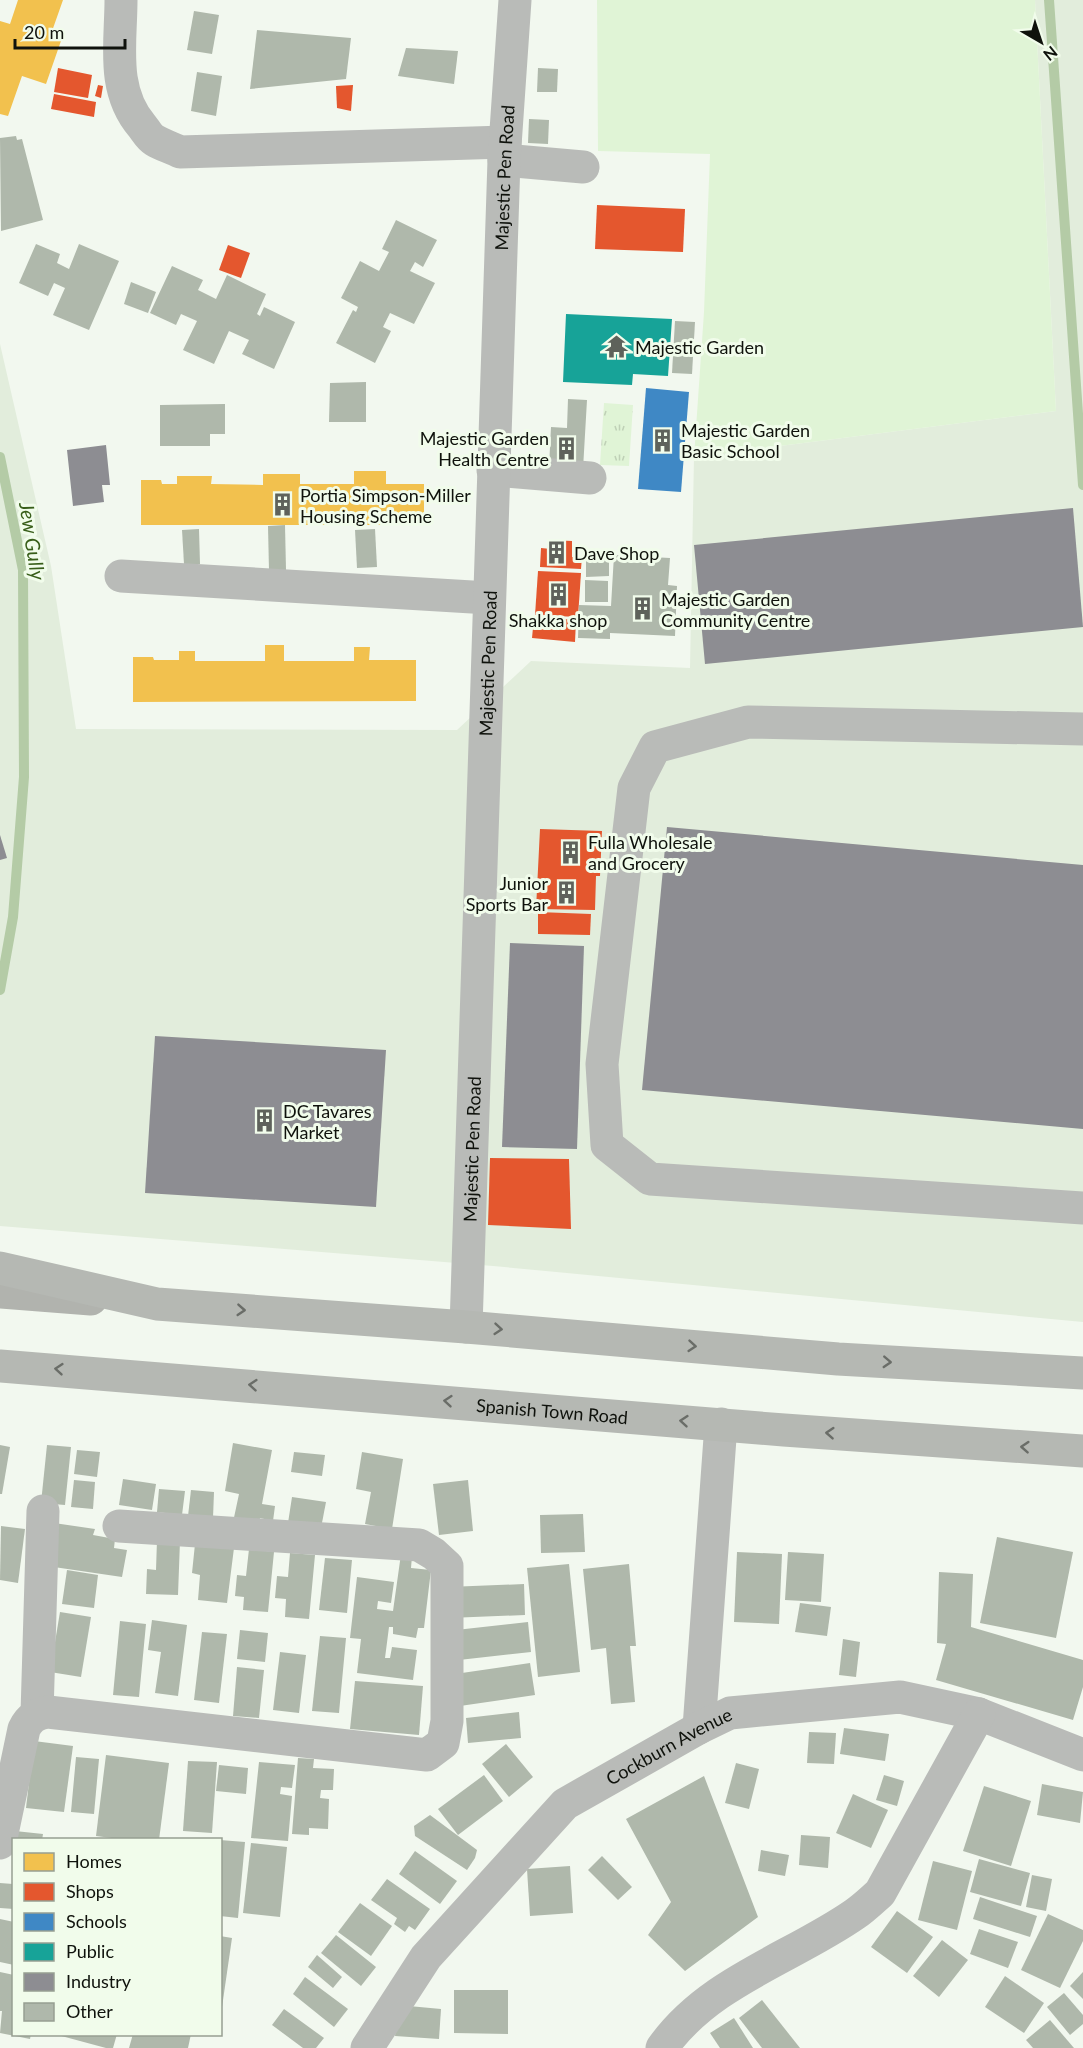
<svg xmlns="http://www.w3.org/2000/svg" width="1083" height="2048" font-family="Lato,sans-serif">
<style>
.built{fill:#e2eddc}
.grass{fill:url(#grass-tufts)}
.pitch{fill:#e0f4d6}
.homes{fill:#f2c14e}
.shops{fill:#e4572e}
.schools{fill:#3f88c5}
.public{fill:#17a398}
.industry{fill:#8d8d92}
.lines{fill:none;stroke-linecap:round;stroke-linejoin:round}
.stream{stroke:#b4cba6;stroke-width:10}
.building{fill:#afb8ab}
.minor{stroke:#b9bbb8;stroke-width:33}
.major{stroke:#b1b3ae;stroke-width:33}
.highway{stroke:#b5b8b3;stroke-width:33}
.oneway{stroke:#6a6d68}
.labels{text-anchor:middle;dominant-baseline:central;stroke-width:6;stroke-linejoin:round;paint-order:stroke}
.street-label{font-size:18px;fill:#0f120c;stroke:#f1fceb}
.poi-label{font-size:18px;fill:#0f120c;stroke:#f1fceb;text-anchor:start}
.water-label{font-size:20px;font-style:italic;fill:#385e1a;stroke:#f1fceb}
</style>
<defs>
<pattern id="grass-tufts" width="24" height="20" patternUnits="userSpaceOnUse" patternTransform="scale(1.5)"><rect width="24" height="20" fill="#e0f4d6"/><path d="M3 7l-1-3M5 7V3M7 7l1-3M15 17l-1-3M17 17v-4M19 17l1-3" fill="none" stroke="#bfd0b6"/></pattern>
</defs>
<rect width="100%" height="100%" fill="#f2f8ef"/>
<polygon class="built" points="1035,0 1083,0 1083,1322 493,1266 0,1226 0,344 51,566 76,729 457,730 531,661 690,668 694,457 1056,411"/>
<polygon class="grass" points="604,403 633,405 629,466 600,465"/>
<polygon class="pitch" points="597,0 1035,0 1056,411 694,457 704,312 710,154 598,151"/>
<g class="homes">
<polygon points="18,0 63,0 51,34 62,38 46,84 22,76 8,116 0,114 0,21 10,24"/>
<polygon points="354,471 386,471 386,484 424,484 424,525 141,525 141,480 161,480 162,484 177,484 177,476 212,476 211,484 263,485 263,474 300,474 300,484 354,484"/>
<polygon points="265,645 284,645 284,661 354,661 354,647 370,647 369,660 416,660 416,701 133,702 133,657 153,657 154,660 179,660 179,651 195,651 195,661 265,661"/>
</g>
<g class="shops">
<polygon points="58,68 92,75 88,98 54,92"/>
<polygon points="98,85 103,86 101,98 95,96"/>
<polygon points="353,85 351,111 337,108 336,86"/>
<polygon points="54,94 96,102 94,117 51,109"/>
<polygon points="597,205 685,209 683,252 595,249"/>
<polygon points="228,245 250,253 241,278 219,270"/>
<polygon points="551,540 572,541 572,557 582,557 581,569 540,567 541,548 551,549"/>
<polygon points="538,571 581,573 578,617 535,615"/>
<polygon points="534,617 576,620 575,642 532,638"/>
<polygon points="540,829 602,831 600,876 596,876 595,910 536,909"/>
<polygon points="538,912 591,914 590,935 538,934"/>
<polygon points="490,1158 569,1159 571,1229 488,1225"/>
</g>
<polygon class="schools" points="646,388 689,392 681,492 638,489"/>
<polygon class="public" points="566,314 672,319 668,376 633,374 632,385 563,382"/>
<g class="industry">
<polygon points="106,445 110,485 102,485 104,502 73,506 67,450"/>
<polygon points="1073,508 1083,627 705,664 694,545"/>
<polygon points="667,827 1083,865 1083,1129 642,1090"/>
<polygon points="0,835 7,858 0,860"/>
<polygon points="510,943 584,946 577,1149 502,1147"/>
<polygon points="155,1036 386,1050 376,1207 145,1193"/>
</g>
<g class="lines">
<g class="stream">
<polyline points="1049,0 1083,485"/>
<polyline points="0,457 23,570 24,777 13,917 0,990"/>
</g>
</g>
<g class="building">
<polygon points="194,11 219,15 212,54 187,50"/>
<polygon points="257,30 351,38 346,79 250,89"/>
<polygon points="406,48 458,51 454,84 398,76"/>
<polygon points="538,68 558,69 557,92 537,92"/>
<polygon points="197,72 222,76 216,116 191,111"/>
<polygon points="529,119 549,120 548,144 528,143"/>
<polygon points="16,136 17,140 22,139 43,220 1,231 0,138"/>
<polygon points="396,220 437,240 423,267 415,262 410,271 435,283 414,324 390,313 383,327 391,331 375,363 336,343 353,310 356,312 358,307 341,298 360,261 379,271 389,252 382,249"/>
<polygon points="36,244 60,254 57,263 69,269 79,244 119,261 89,330 53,315 65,288 54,283 48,296 19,283"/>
<polygon points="172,266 203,280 198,290 216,299 227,275 266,294 257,314 260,316 264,307 295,322 274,369 242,354 249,340 229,331 214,364 183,350 197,321 181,314 176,325 150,313"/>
<polygon points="131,282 156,292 148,313 124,304"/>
<polygon points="675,321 695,322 692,374 672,373"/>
<polygon points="366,382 366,422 329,422 330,383"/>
<polygon points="568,399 587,400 583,469 549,467 551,427 567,428"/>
<polygon points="225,404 225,434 210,434 210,446 160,446 160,405"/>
<polygon points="285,525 286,570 269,571 268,526"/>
<polygon points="199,529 200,564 184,564 182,530"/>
<polygon points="375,529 377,567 357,568 355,530"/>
<polygon points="614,555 670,558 668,585 677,586 675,636 610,633 610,639 578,638 579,605 611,606"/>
<polygon points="586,560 609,560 609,576 586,577"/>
<polygon points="585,580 608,581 608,602 585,602"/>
<polygon points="233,1443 272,1450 262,1504 275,1506 273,1521 260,1518 257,1531 232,1527 239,1494 225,1491"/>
<polygon points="0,1445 10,1447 2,1494 0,1494"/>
<polygon points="47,1445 71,1447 65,1505 41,1503"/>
<polygon points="77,1450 100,1452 97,1477 74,1474"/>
<polygon points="294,1452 325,1455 322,1476 291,1472"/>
<polygon points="362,1452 403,1459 392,1529 365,1524 371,1492 356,1489"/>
<polygon points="123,1479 156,1484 152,1510 119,1505"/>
<polygon points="74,1480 95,1482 93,1509 71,1507"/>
<polygon points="468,1480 473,1531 439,1535 433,1484"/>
<polygon points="159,1489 185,1491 182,1515 157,1512"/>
<polygon points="191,1490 214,1492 213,1518 188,1516"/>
<polygon points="292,1497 326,1502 321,1528 288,1523"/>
<polygon points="583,1514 585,1552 541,1553 540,1515"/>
<polygon points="54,1523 95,1529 93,1535 115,1539 114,1548 127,1550 122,1577 47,1566"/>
<polygon points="1,1526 25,1529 18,1583 0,1580"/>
<polygon points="997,1537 1073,1552 1056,1638 980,1623"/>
<polygon points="157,1540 180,1541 178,1595 146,1594 147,1569 156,1570"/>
<polygon points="195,1544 234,1548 227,1603 198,1600 200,1575 192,1573"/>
<polygon points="249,1549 274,1552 268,1612 243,1610 244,1597 235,1596 237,1575 246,1576"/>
<polygon points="737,1552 782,1554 779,1624 734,1622"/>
<polygon points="788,1552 824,1554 821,1602 785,1600"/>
<polygon points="290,1553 315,1555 309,1619 285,1617 286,1599 275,1598 277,1576 288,1577"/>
<polygon points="401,1554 412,1556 411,1568 431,1570 424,1628 418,1628 416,1638 393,1634 393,1627 389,1627 385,1658 390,1658 392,1647 417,1650 413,1680 357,1673 361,1639 350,1638 357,1577 394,1582 391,1603 378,1601 377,1609 393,1611"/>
<polygon points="325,1558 352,1560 347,1613 319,1610"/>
<polygon points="569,1564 580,1672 538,1677 527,1568"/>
<polygon points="629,1564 636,1646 630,1646 635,1702 611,1704 606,1648 591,1650 583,1569"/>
<polygon points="67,1570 98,1575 94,1608 62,1604"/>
<polygon points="939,1572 973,1574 971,1627 1083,1660 1083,1687 1073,1720 936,1680 946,1644 937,1643"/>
<polygon points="524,1584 525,1615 449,1618 448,1587"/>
<polygon points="800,1603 831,1607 827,1636 795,1632"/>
<polygon points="60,1612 91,1617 81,1677 50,1672"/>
<polygon points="152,1620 187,1625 178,1696 155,1693 161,1652 148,1650"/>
<polygon points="120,1621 146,1624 139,1697 113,1695"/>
<polygon points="528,1622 531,1652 450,1661 447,1631"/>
<polygon points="240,1630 268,1633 265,1662 237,1659"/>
<polygon points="202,1632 227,1634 219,1703 194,1700"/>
<polygon points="320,1636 346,1638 339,1713 312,1711"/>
<polygon points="843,1639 860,1642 856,1677 839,1675"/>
<polygon points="280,1652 306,1655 299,1713 273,1710"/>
<polygon points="530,1663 535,1695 453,1707 448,1675"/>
<polygon points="237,1667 264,1670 259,1718 233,1716"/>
<polygon points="355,1681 423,1686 419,1735 350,1729"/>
<polygon points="519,1712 521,1738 468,1743 466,1718"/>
<polygon points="844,1728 889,1734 885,1761 840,1754"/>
<polygon points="809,1732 836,1733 834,1764 807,1763"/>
<polygon points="34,1741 73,1746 64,1812 26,1808"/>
<polygon points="506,1744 533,1777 509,1797 482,1764"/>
<polygon points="106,1755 169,1763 159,1840 127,1840 96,1836"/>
<polygon points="76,1757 99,1759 94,1814 71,1812"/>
<polygon points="298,1758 314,1759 313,1768 334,1769 333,1790 321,1790 320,1798 329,1799 328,1829 309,1828 309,1835 292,1834"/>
<polygon points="188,1761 217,1762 212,1833 183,1831"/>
<polygon points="259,1762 295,1765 292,1788 281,1787 280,1794 292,1796 288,1841 251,1838"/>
<polygon points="736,1763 759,1769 749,1809 725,1803"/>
<polygon points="219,1765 248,1768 246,1794 216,1791"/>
<polygon points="484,1775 503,1801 458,1835 438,1809"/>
<polygon points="884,1775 904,1781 897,1806 876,1800"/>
<polygon points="704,1776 758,1917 685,1971 648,1935 671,1902 626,1819"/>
<polygon points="1042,1784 1083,1792 1080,1823 1037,1815"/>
<polygon points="984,1786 1031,1801 1011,1866 963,1851"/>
<polygon points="853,1794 888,1810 871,1848 836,1833"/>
<polygon points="430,1815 477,1850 475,1858 467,1870 415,1836 414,1826"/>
<polygon points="15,1831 43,1834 42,1840 14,1840"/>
<polygon points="801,1835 830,1837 828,1868 799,1865"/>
<polygon points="220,1840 245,1842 238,1918 220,1916"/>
<polygon points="251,1843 287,1847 280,1917 243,1913"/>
<polygon points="761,1850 789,1855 785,1876 758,1871"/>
<polygon points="415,1851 457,1881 440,1904 399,1874"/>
<polygon points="602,1856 632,1887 618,1900 588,1870"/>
<polygon points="979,1859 1030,1873 1021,1906 970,1892"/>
<polygon points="933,1861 972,1871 957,1930 918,1920"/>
<polygon points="570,1866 573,1913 530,1916 527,1869"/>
<polygon points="1032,1875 1052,1879 1046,1911 1026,1907"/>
<polygon points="387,1879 430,1909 415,1930 409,1926 405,1932 394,1924 397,1918 371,1900"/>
<polygon points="0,1883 13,1884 14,1909 0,1908"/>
<polygon points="980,1897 1037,1916 1030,1937 973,1919"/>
<polygon points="360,1903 392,1926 371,1956 338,1932"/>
<polygon points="897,1911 933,1937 907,1973 871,1947"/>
<polygon points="1048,1914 1083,1930 1083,1941 1060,1988 1021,1970"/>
<polygon points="0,1919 14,1922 14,1965 0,1962"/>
<polygon points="979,1929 1018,1942 1008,1968 970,1954"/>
<polygon points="336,1935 376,1967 361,1986 321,1953"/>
<polygon points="220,1936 232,1938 222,2007 220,2007"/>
<polygon points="942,1940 968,1960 939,1997 913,1976"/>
<polygon points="317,1955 342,1977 333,1988 308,1967"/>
<polygon points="0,1972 14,1975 14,2034 31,2034 30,2039 0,2033 2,2011 0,2011"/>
<polygon points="1083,1972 1083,1999 1070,1986"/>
<polygon points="1005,1976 1044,2003 1024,2033 985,2007"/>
<polygon points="305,1977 348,2009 334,2027 293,1994"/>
<polygon points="454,1990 508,1990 508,2034 454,2033"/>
<polygon points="1064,1993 1083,2015 1083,2024 1070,2035 1047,2007"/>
<polygon points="762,2000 800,2048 762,2048 739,2018"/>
<polygon points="398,2005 441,2009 439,2039 395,2036"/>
<polygon points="284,2009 324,2038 316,2048 303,2048 272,2025"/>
<polygon points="734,2018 753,2048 720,2048 710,2033"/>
<polygon points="1050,2020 1074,2048 1033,2048 1026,2040"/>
<polygon points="54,2034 117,2034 113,2048 106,2048"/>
<polygon points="133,2034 191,2034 188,2048 129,2048"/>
</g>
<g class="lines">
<g class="minor">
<path d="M 121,0 C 121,43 111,90 142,126 C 146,131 149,137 154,140 C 162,145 172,148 180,152 L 505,142"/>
<polyline points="504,160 583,167"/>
<polyline points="493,470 590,478"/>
<polyline points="121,576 489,598"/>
<polyline points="1083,729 748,722 655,747 634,788 602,1064 607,1145 650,1179 1083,1208"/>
<path id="s1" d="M 466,1327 L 504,160 L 515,0"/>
<polyline points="37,1714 43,1511"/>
<polyline points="699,1728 721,1424"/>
<path d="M 0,1843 L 24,1729 C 29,1718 36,1714 48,1712 L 427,1755 L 443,1743 L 447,1721 L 447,1566 L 434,1554 L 419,1545 L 119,1526"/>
<path id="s2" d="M 367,2048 L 426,1957 L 565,1804 L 699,1728 L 730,1713 L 900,1697 L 979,1714 L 1083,1755"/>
<path d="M 662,2048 C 708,1982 792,1958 855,1914 C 864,1908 872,1900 880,1893 L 979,1714"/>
</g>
<polyline class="major" points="0,1292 91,1299"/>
<g class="highway">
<polyline points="0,1268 157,1304 466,1327 838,1359 1083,1373"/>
<path id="s3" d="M 0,1366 L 784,1430 L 1083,1451"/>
</g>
</g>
<defs><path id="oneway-chevron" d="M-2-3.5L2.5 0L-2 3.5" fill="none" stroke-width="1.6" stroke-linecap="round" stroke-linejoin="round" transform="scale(1.5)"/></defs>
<g class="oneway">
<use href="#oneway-chevron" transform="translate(241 1310) rotate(4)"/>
<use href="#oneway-chevron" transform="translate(498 1329) rotate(5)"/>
<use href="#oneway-chevron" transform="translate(692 1346) rotate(5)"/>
<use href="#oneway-chevron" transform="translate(887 1362) rotate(3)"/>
<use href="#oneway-chevron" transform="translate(59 1369) rotate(-175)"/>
<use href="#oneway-chevron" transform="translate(253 1385) rotate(-175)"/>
<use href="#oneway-chevron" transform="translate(448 1401) rotate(-175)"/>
<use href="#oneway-chevron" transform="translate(684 1421) rotate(-175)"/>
<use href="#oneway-chevron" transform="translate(830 1433) rotate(-176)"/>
<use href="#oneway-chevron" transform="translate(1025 1447) rotate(-176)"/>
</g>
<defs>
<symbol id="temple-bare" viewBox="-9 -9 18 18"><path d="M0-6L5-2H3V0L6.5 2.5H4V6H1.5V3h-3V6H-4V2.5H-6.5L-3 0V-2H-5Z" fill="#5e625b" stroke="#f1fceb" stroke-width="2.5" paint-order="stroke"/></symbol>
<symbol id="building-bare" viewBox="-9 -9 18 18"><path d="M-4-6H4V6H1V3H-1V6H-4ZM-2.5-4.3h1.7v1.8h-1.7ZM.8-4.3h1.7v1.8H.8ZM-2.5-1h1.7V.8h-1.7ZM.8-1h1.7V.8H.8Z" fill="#5e625b" stroke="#f1fceb" stroke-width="2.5" paint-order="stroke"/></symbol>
</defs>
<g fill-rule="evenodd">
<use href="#temple-bare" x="600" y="330" width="33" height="33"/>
<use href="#building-bare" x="646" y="424" width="33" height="33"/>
<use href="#building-bare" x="550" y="432" width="33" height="33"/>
<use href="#building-bare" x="266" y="488" width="33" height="33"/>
<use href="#building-bare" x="540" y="536" width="33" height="33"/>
<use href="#building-bare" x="542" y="578" width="33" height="33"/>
<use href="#building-bare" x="626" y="592" width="33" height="33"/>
<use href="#building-bare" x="554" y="836" width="33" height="33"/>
<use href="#building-bare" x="550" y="876" width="33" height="33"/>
<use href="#building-bare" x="248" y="1104" width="33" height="33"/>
</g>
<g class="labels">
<g class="street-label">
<text stroke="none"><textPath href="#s1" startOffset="1150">Majestic Pen Road</textPath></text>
<text stroke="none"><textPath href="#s1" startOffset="664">Majestic Pen Road</textPath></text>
<text stroke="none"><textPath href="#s1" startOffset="178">Majestic Pen Road</textPath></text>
<text stroke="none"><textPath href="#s3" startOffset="554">Spanish Town Road</textPath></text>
<text stroke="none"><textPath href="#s2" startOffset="434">Cockburn Avenue</textPath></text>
</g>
<g class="poi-label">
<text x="635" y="347">Majestic Garden</text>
<text x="681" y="430">Majestic Garden<tspan x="681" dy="21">Basic School</tspan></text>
<text x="549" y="438" text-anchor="end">Majestic Garden<tspan x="549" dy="21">Health Centre</tspan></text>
<text x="300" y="495">Portia Simpson-Miller<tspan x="300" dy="21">Housing Scheme</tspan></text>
<text x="574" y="553">Dave Shop</text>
<text x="661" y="599">Majestic Garden<tspan x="661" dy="21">Community Centre</tspan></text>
<text x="558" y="620" text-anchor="middle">Shakka shop</text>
<text x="588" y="842">Fulla Wholesale<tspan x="588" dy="21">and Grocery</tspan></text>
<text x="548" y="883" text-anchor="end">Junior<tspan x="548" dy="21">Sports Bar</tspan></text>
<text x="283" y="1111">DC Tavares<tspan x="283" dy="21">Market</tspan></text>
</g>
<g class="water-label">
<text transform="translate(33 541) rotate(81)">Jew Gully</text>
</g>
</g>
<rect x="12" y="1838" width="210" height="198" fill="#f1fceb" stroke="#979e92" stroke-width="1.5"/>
<rect x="24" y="1853" width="30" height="18" fill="#f2c14e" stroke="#979e92" stroke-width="1.5"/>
<text x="66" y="1868" font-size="18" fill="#0f120c">Homes</text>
<rect x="24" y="1883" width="30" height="18" fill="#e4572e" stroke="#979e92" stroke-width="1.5"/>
<text x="66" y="1898" font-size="18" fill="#0f120c">Shops</text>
<rect x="24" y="1913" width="30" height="18" fill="#3f88c5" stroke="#979e92" stroke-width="1.5"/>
<text x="66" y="1928" font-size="18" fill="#0f120c">Schools</text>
<rect x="24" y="1943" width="30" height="18" fill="#17a398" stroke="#979e92" stroke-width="1.5"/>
<text x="66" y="1958" font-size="18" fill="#0f120c">Public</text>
<rect x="24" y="1973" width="30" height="18" fill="#8d8d92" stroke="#979e92" stroke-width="1.5"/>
<text x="66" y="1988" font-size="18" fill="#0f120c">Industry</text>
<rect x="24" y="2003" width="30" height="18" fill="#afb8ab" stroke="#979e92" stroke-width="1.5"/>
<text x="66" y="2018" font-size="18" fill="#0f120c">Other</text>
<g transform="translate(1041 42) rotate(141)" stroke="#f1fceb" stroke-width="4.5" paint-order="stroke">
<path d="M0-4.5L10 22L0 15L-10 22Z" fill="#0f120c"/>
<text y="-9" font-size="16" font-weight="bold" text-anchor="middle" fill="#0f120c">N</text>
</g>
<path d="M15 39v9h110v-9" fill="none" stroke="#0f120c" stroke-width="3"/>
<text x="24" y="39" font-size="18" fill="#0f120c" stroke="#f1fceb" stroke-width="4.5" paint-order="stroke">20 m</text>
</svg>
